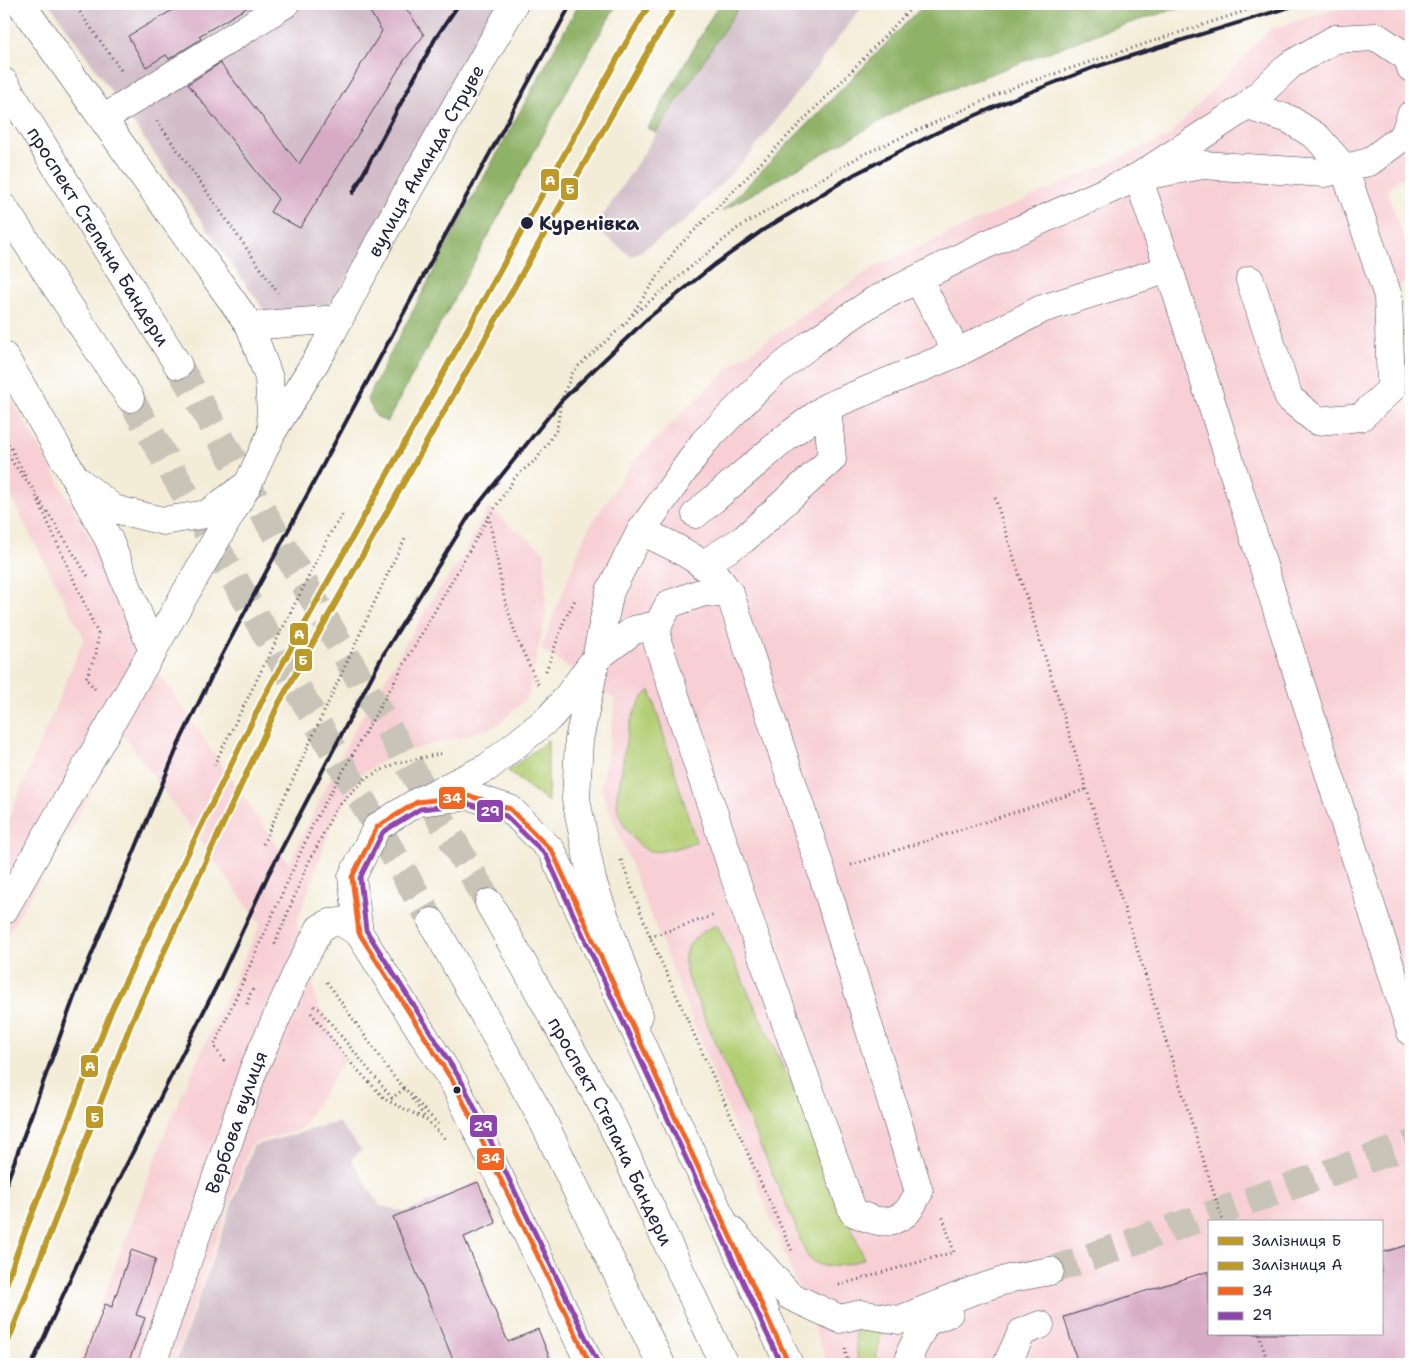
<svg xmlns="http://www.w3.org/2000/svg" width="1415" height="1368" font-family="'Shantell Sans',sans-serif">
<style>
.built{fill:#f7cfd4;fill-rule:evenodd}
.industrial{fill:#d2bdc8}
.green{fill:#b3cf75;stroke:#6a7858}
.forest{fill:#8eb266;stroke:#586a50}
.building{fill:#d7abc5}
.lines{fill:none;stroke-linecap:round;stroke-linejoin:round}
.minor-tunnel{stroke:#c9c4b8;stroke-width:28;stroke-dasharray:28 14;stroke-linecap:butt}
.major-tunnel{stroke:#c9c4b8;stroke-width:28;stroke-dasharray:28 14;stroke-linecap:butt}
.minor-casing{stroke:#414052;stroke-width:29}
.major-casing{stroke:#414052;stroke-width:29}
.path{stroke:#414052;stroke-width:3;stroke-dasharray:1 4;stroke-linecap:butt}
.minor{stroke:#fff;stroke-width:28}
.major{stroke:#fff;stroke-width:28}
.rail{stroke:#22223b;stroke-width:4}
.bus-1-casing{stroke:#fff;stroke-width:9}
.bus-2-casing{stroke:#fff;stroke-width:9}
.bus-1{stroke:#f26522;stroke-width:5}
.bus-2{stroke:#8e44ad;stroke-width:5}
.rail-1-casing{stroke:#fff;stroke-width:10}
.rail-2-casing{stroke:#fff;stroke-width:10}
.rail-1{stroke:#bd9a27;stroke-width:6}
.rail-2{stroke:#bd9a27;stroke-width:6}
.stop-dot{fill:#22223b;stroke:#fff;stroke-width:2}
.labels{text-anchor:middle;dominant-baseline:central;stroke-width:4.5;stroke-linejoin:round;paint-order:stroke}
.street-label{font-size:19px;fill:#22223b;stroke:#fff}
.stop-label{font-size:19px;font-weight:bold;fill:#22223b;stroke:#fff;text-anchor:start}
.line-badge{stroke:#fff;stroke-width:2}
.badge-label{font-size:14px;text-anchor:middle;font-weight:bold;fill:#fff}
</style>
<rect width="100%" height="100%" fill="#fff"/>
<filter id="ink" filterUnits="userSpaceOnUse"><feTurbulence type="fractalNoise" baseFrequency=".02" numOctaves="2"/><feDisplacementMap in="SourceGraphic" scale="10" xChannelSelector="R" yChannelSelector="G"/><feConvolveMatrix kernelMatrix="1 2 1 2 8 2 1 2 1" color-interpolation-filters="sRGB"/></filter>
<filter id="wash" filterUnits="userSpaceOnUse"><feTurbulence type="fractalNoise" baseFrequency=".0096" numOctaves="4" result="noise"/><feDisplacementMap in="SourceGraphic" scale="20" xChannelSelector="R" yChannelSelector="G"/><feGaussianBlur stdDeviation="1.12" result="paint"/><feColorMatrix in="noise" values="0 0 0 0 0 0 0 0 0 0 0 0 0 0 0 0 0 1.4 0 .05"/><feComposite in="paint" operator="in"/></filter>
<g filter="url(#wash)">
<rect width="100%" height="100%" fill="#f3ecd7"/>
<g class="built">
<path d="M 1351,4 L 1411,4 L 1411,167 L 1387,191 L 1410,256 L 1406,279 L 1396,290 L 1399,365 L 1403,402 L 1411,396 L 1411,1364 L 828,1364 L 601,789 L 616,700 L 541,649 L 585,534 L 632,463 L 733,364 L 874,267 L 1169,136 L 1269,30 ZM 1209,1222 L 1381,1222 L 1381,1334 L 1209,1334 Z"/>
<polygon points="6,388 104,562 144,651 289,864 352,734 437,592 460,562 488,508 545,552 546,615 528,697 498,725 458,738 394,754 360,775 332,824 297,922 318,1005 345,1060 301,1129 251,1144 173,1364 79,1364 169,1122 260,924 124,736 4,941 4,830 84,638 4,484 4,389"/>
</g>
<g class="industrial">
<polygon points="50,4 502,4 370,239 331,304 266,313"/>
<polygon points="741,4 864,4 751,153 684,222 632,257 595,228"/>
<polygon points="1411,167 1411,208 1402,176"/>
<polygon points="338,1122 362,1150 351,1159 380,1206 405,1212 393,1218 455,1364 175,1364 253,1146"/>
</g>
<g class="green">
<path d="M 650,690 L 696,842 C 684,846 659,855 647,850 C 632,842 618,820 617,803 C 616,794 620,784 621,776 C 625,747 627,711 650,690 Z"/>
<polygon points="548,740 548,802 508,771"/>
<path d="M 717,925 L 817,1140 L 864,1259 C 846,1264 826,1273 810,1259 C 804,1253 800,1238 797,1230 L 687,977 C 686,971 684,962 685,956 C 688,940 703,930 717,925 Z"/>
<polygon points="854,1324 882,1330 875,1364 858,1364"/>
</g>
<g class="forest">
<polygon points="579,4 617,4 567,91 387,422 376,416 367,399 454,232"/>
<polygon points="719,4 741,4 656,133 648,128"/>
<polygon points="925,4 1191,4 1104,31 907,106 722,211"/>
</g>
<g id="blocks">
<g class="building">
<polygon points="183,4 253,4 199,36 201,39 169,59 166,55 146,67 128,36"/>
<polygon points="365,4 403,4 424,35 405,59 300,228 270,212 278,199 188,84 220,63 299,164 382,31"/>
<polygon points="478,1182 496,1223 464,1237 508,1342 538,1329 552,1364 455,1364 393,1217"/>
<polygon points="1411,1244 1411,1364 1078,1364 1064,1317 1209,1271 1209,1334 1381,1334 1381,1253"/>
<polygon points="131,1250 156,1259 136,1315 145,1318 128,1364 83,1364 105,1304 112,1307"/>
</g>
</g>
</g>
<g filter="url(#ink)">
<use href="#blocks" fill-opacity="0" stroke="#414052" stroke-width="1"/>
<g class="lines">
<polyline class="minor-tunnel" points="1050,1271 1411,1144"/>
<g class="major-tunnel">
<polyline points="178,365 489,903"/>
<polyline points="130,398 432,922"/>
</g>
<defs>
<g id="minor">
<polyline points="1247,106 1289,119 1317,137 1344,168 1388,296 1391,389 1361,417 1317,421 1289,398 1250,280"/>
<polyline points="103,119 285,4"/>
<polyline points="1149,175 1203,165 1325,173 1369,162 1404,136 1411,115"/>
<polyline points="1138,177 1169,269 1411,1032"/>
<polyline points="918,279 957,353 1042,309 1169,269"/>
<polyline points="250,326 339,319"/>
<path id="s1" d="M 272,432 L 324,348 L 385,231 L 514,4"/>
<polyline points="75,478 109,540 153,652"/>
<polyline points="696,514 788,436 827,407"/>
<path d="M 641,531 C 665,542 689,553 710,570 C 718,577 724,586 730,594 L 824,879 L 919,1192 C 915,1199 911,1208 906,1213 C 887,1228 872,1220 853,1212 L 744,905 L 657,641 L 658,625 L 669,604 L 704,592 L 730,594"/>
<polyline points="702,565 744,539 832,459 827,407 957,353"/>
<polyline points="421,800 488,767 549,718 565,700 595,659 634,630 658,625"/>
<polyline points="4,910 248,484"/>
<polyline points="639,1015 592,880 576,799 579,740 610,591 641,531 704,442 769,377 813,342 872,302 983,246 1138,177 1247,106 1290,65 1335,39 1377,37 1408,58 1411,68"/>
<polyline points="731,1230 790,1296 840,1319 861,1314 899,1320 972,1291 1012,1278 1050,1271"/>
<path id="s2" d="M 152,1364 L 254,1068 L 298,970 L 320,928 L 330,923 L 341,922 L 359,933"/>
<polyline points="909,1364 911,1351 926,1322 949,1313"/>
<polyline points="1007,1364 1022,1332 1040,1325"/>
</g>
<g id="major">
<path id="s3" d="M 4,82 L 178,365"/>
<polyline points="4,208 130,398"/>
<polyline points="4,356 75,478 114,509 163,521 207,514 248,484 272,432 269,378 250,326 21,4"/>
<path id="s4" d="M 489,903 L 605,1110 L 724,1364"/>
<polyline points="432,922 540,1115 661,1364"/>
<polyline points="590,1364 455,1085 359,933 352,877 377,827 417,802 470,796 510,809 552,851 789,1364"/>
</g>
</defs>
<use href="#minor" class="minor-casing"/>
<use href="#major" class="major-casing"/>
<g class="path">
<polyline points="74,4 123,73"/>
<polyline points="157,121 278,293"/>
<polyline points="633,315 738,228 862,155 1017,86 1266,4"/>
<polyline points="4,435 27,479"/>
<polyline points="4,446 13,463 33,489 98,634 96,653 86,678 95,689"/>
<polyline points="995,498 1223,1222"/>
<polyline points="39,499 89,578"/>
<polyline points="546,671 564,621 576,598"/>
<polyline points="538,684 517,639 504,597 489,517 516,476 537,459 557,429 561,401 573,371 626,323 676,249 842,81 915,4"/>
<polyline points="214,765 331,532 343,514"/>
<polyline points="263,844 394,560 405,539"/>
<polyline points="621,860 650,937 792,1251"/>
<polyline points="851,865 1087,789"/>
<polyline points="650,937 715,915"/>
<polyline points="275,944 306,868 336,808 366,778 384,769 397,763 444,753"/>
<polyline points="327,982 393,1076 438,1124"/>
<polyline points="247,1004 251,992 255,987"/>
<polyline points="314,1006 319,1009 392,1098 405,1088"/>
<polyline points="311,1013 352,1064 386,1100 425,1119"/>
<polyline points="224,1061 214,1046 315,820 488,518"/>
<polyline points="412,1099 427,1120 446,1140"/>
<polyline points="839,1285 954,1252 942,1215"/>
<polyline points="1259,1334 1268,1364"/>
<polyline points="845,1348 848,1364"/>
</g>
<use href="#minor" class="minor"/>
<use href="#major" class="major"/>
<g class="rail">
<polyline points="353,193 435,39 459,4"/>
<polyline points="4,1190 76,992 180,741 222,655 434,256 571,4"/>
<polyline points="32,1364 82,1253 220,979 269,873 383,655 469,516 561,401 647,319 714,265 763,230 855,174 938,132 1015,98 1095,67 1299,4"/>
</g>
<defs>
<polyline id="bus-1" points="590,1364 455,1085 359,933 352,877 377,827 417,802 470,796 510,809 552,851 789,1364"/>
<polyline id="bus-2" points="597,1361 462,1082 366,930 360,878 383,832 420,809 469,804 506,816 546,855 781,1364"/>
</defs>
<use href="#bus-1" class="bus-1-casing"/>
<use href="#bus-2" class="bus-2-casing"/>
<use href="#bus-1" class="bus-1"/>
<use href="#bus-2" class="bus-2"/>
<defs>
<polyline id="rail-1" points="4,1352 132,1021 279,703 645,56 677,4"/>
<polyline id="rail-2" points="4,1291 18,1250 112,1009 264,697 626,43 650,4"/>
</defs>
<use href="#rail-1" class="rail-1-casing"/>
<use href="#rail-2" class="rail-2-casing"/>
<use href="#rail-1" class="rail-1"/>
<use href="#rail-2" class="rail-2"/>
</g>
</g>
<g class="stop-dot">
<circle cx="527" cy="223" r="7"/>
<circle cx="457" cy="1090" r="4.5"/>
</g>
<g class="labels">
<g class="street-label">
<text stroke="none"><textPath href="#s1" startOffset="312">вулиця Аманда Струве</textPath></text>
<text stroke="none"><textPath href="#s3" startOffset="181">проспект Степана Бандери</textPath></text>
<text stroke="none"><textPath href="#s2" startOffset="256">Вербова вулиця</textPath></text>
<text stroke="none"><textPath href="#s4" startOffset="259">проспект Степана Бандери</textPath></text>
</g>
<g class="stop-label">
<text x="539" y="223">Куренівка</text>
</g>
</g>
<g class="line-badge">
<rect x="540" y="168" width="20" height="24" rx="5" fill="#bd9a27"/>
<rect x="560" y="177" width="19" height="24" rx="5" fill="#bd9a27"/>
<rect x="289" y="622" width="20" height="24" rx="5" fill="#bd9a27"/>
<rect x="294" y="648" width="19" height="24" rx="5" fill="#bd9a27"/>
<rect x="438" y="786" width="28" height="24" rx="5" fill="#f26522"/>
<rect x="476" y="799" width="28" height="24" rx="5" fill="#8e44ad"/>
<rect x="80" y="1054" width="19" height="24" rx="5" fill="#bd9a27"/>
<rect x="85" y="1105" width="19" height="24" rx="5" fill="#bd9a27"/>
<rect x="469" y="1114" width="29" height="24" rx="5" fill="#8e44ad"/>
<rect x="476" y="1147" width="29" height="24" rx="5" fill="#f26522"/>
</g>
<g class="badge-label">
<text x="550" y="185">A</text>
<text x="570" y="194">Б</text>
<text x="299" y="639">A</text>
<text x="303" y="665">Б</text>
<text x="452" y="803">34</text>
<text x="490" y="816">29</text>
<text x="90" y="1071">A</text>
<text x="95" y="1122">Б</text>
<text x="483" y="1131">29</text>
<text x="491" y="1163">34</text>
</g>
<rect width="1415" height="1368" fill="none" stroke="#fff" stroke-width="20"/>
<rect x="1208" y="1220" width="175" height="115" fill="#ffffff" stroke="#a7a7b1"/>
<rect x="1218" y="1237" width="25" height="8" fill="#bd9a27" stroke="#a7a7b1"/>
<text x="1252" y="1246" font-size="15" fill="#22223b">Залізниця Б</text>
<rect x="1218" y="1262" width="25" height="8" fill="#bd9a27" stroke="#a7a7b1"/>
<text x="1252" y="1270" font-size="15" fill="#22223b">Залізниця A</text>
<rect x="1218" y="1287" width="25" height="8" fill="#f26522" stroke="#a7a7b1"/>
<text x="1252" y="1296" font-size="15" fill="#22223b">34</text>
<rect x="1218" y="1312" width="25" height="8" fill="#8e44ad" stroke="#a7a7b1"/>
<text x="1252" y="1320" font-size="15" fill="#22223b">29</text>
</svg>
